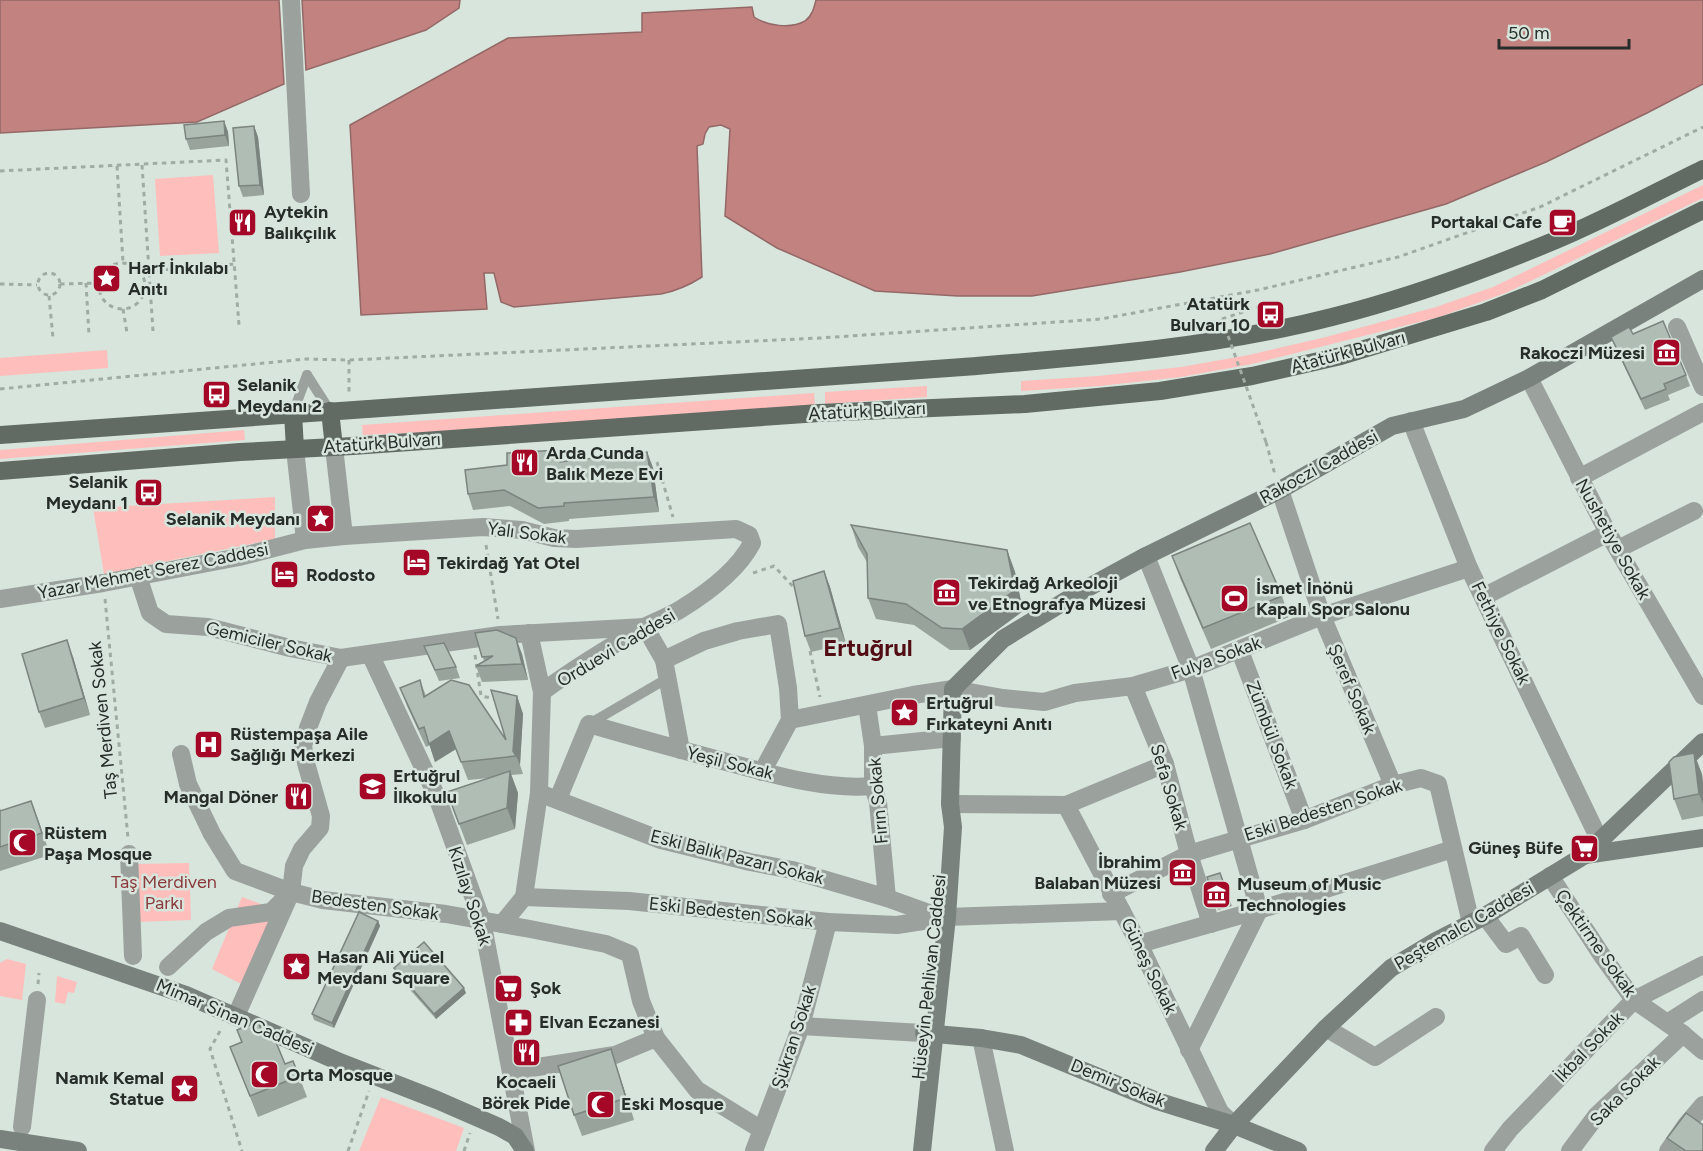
<svg xmlns="http://www.w3.org/2000/svg" width="1703" height="1151" font-family="Figtree,sans-serif">
<style>
.green{fill:#febebc}
.water{fill:#c28280;stroke:#946866;stroke-width:1.5}
.lines{fill:none;stroke-linecap:round;stroke-linejoin:round}
.path{stroke:#9faba3;stroke-width:3;stroke-dasharray:4.5 4.5;stroke-linecap:butt}
.lane{stroke:#9ba19d;stroke-width:10}
.street{stroke:#9ba19d;stroke-width:18}
.secondary{stroke:#79827c;stroke-width:18}
.primary{stroke:#616b64;stroke-width:18}
.path-bridge{stroke:#9faba3;stroke-width:3;stroke-dasharray:4.5 4.5;stroke-linecap:butt}
.wall{fill:#97a39b}
.shaded-wall{fill:#7b847e}
.building{fill:#b0bdb4;stroke:#7b847e;stroke-width:1.5}
.labels{text-anchor:middle;dominant-baseline:central;stroke-width:5;stroke-linejoin:round;paint-order:stroke}
.poi-label{font-size:18px;font-weight:bold;fill:#272d29;stroke:#d7e5dc;text-anchor:start}
.street-label{font-size:18px;fill:#272d29;stroke:#d7e5dc}
.park-label{font-size:18px;fill:#8b3a3c;stroke:#d7e5dc}
.district-label{font-size:24px;font-weight:bold;fill:#520c13;stroke:#d7e5dc}
</style>
<rect width="100%" height="100%" fill="#d7e5dc"/>
<g class="green">
<polygon points="213,175 219,253 160,256 155,179"/>
<polygon points="1703,185 1703,198 1508,292 1439,317 1252,364 1181,377 1100,386 1021,391 1021,381 1098,376 1181,367 1249,355 1326,337 1436,307 1493,287"/>
<polygon points="107,350 108,368 0,376 0,358"/>
<polygon points="927,386 927,397 825,404 825,392"/>
<polygon points="814,393 815,405 473,431 363,435 362,425"/>
<polygon points="244,430 245,440 0,459 0,450"/>
<polygon points="275,497 275,539 104,574 93,508"/>
<polygon points="189,863 191,920 139,922 137,864"/>
<polygon points="242,897 279,911 245,986 212,969"/>
<polygon points="7,959 26,964 22,1000 0,996 0,963"/>
<polygon points="57,976 77,982 74,993 68,992 65,1004 55,1002"/>
<polygon points="381,1097 464,1128 456,1151 359,1151"/>
</g>
<g class="water">
<polygon points="0,0 279,0 284,84 197,122 0,133"/>
<polygon points="302,0 460,0 459,8 426,30 306,70"/>
<path d="M 816,0 L 1703,0 L 1703,84 L 1647,113 L 1546,162 L 1446,204 L 1270,254 L 1180,272 L 1032,296 L 958,296 L 875,291 L 777,248 L 725,216 L 730,129 L 721,125 L 709,127 L 705,134 L 703,144 L 697,146 L 702,277 C 688,286 676,291 661,294 L 514,307 L 501,302 L 494,273 L 484,273 L 487,309 L 361,315 L 350,125 L 508,38 L 642,32 L 642,13 L 752,7 L 754,17 C 767,26 791,29 805,21 C 812,16 814,8 816,0 Z"/>
</g>
<g class="lines">
<g class="path">
<polyline points="142,165 153,331"/>
<polyline points="117,166 123,262"/>
<polyline points="0,171 226,160 239,325"/>
<circle cx="122" cy="286" r="23"/>
<polyline points="148,271 235,264"/>
<circle cx="49" cy="284" r="11"/>
<polyline points="86,283 89,335"/>
<polyline points="0,284 37,285"/>
<polyline points="60,284 99,283"/>
<polyline points="49,296 53,338"/>
<polyline points="123,309 127,333"/>
<polyline points="1222,319 1261,306"/>
<polyline points="349,360 349,394"/>
<polyline points="0,389 306,359 349,360 820,338 1101,319 1258,290 1398,257 1540,207 1703,127"/>
<polyline points="1266,442 1274,471 1277,470"/>
<polyline points="657,462 673,517"/>
<polyline points="486,545 498,619"/>
<polyline points="753,573 774,566 798,592"/>
<polyline points="105,599 128,838"/>
<polyline points="810,651 820,697"/>
<polyline points="475,655 481,696 496,699"/>
<polyline points="38,984 39,973"/>
<polyline points="220,1031 210,1049 242,1151"/>
<polyline points="348,1151 369,1091"/>
<polyline points="464,1151 470,1133"/>
</g>
<g class="lane">
<polyline points="307,375 330,411"/>
<polyline points="293,413 307,375"/>
<polyline points="589,724 668,678"/>
</g>
<g class="street">
<polyline points="291,0 301,194"/>
<polyline points="1677,327 1703,387"/>
<polyline points="1529,378 1608,533 1703,696"/>
<polyline points="1411,421 1469,568 1600,841"/>
<polyline points="334,447 344,536"/>
<polyline points="295,449 305,540"/>
<polyline points="1579,478 1703,412"/>
<polyline points="1280,490 1322,616 1393,785"/>
<polyline points="1618,549 1694,511"/>
<polyline points="1146,556 1191,669 1259,910 1189,1050"/>
<polyline points="138,576 150,613 166,624 208,627 290,648 341,658 500,635 645,627 664,660 681,750"/>
<polyline points="1485,596 1608,533"/>
<path d="M 0,599 L 103,583 L 239,557 L 305,540 L 344,536 L 483,527 L 522,530 L 554,538 L 576,539 L 736,529 L 749,535 L 752,543 C 738,570 707,593 681,609 C 670,616 656,621 644,627 C 609,647 575,668 542,692 L 539,793 L 524,897 L 502,924"/>
<polyline points="529,633 542,692"/>
<polyline points="1240,651 1304,820"/>
<polyline points="370,654 437,797 482,921 526,1151"/>
<polyline points="664,660 704,641 738,631 778,624 788,688 790,720 762,772"/>
<polyline points="1133,686 1165,764 1189,854 1211,924"/>
<polyline points="867,705 873,746 873,786 878,802 887,898"/>
<polyline points="790,720 913,695 953,689 1003,698 1044,702 1075,693 1133,686 1191,669 1322,616 1469,568"/>
<polyline points="873,746 952,738"/>
<polyline points="181,754 188,784 212,834 235,871 291,892 323,900 446,914 530,929 606,944 630,954 641,1001 656,1038 697,1090 762,1130"/>
<polyline points="539,793 661,840 750,862 792,870 887,898 937,916"/>
<path d="M 558,799 L 589,724 C 637,738 685,751 734,764 C 778,776 827,790 873,786"/>
<polyline points="950,804 1066,805 1165,764"/>
<polyline points="1066,805 1139,944 1220,1112 1234,1125"/>
<polyline points="129,854 133,956"/>
<polyline points="1550,876 1603,957 1634,1000 1683,1034 1703,1051"/>
<polyline points="1111,894 1189,854 1304,820 1393,785 1421,778 1438,784 1471,923"/>
<polyline points="524,897 629,901 828,922 897,925 923,921 937,916"/>
<polyline points="1485,916 1506,944 1521,936 1545,975"/>
<polyline points="947,917 1122,911"/>
<polyline points="1139,944 1259,910 1453,849"/>
<polyline points="168,967 206,932 229,918 271,912 286,897"/>
<polyline points="236,1016 291,892 294,866 302,849 320,828 321,816 306,763 303,746 308,728 318,702 341,658"/>
<polyline points="1667,1023 1703,1000"/>
<polyline points="801,1026 922,1033"/>
<polyline points="1326,1028 1375,1057 1436,1017"/>
<polyline points="981,1038 1005,1151"/>
<polyline points="512,1071 615,1055 656,1038"/>
<polyline points="22,1127 37,1000"/>
<polyline points="754,1151 801,1026 828,922"/>
<polyline points="1493,1151 1510,1129 1634,1000 1703,965"/>
<polyline points="1570,1151 1597,1115 1683,1034"/>
<polyline points="1668,1151 1686,1125 1703,1105"/>
</g>
<g class="secondary">
<polyline points="1585,855 1703,838"/>
<polyline points="0,931 186,995 342,1063 437,1100 499,1127 515,1136 525,1151"/>
<polyline points="924,1033 981,1038 1021,1045 1157,1101 1234,1125 1298,1151"/>
<polyline points="0,1139 78,1151"/>
<polyline points="922,1151 947,917 953,827 950,804 953,689 1003,639 1080,592 1146,556 1280,490 1392,426 1464,409 1529,378 1703,279"/>
<polyline points="1214,1151 1234,1125 1326,1028 1391,968 1436,941 1485,916 1585,855 1703,742"/>
</g>
<g class="primary">
<polyline points="330,411 334,447"/>
<polyline points="293,413 295,449"/>
<path d="M 0,435 L 963,367 C 1087,357 1211,348 1332,317 C 1408,298 1484,270 1556,240 C 1606,219 1654,193 1703,169"/>
<polyline points="0,471 240,452 353,446 819,413 1025,404 1160,391 1252,376 1341,356 1486,312 1542,290 1703,210"/>
</g>
<polyline class="path-bridge" points="1222,319 1266,442"/>
</g>
<g class="wall">
<polygon points="224,121 228,132 229,146 190,150 186,139"/>
<polygon points="254,126 258,137 264,195 243,197 239,186"/>
<polygon points="1633,334 1686,375 1690,386 1668,395 1670,400 1645,410 1615,347 1611,337"/>
<polygon points="647,452 653,468 659,512 569,519 569,521 544,524 510,506 473,510 468,494 563,461"/>
<polygon points="851,525 1007,550 1015,572 1023,611 970,650 950,650 914,625 876,619 868,598 867,562 858,547"/>
<polygon points="1172,556 1282,596 1289,617 1211,649 1180,578"/>
<polygon points="824,571 830,587 846,644 811,652 805,636"/>
<polygon points="475,633 522,654 528,680 482,682 476,666 484,661"/>
<polygon points="424,646 456,667 460,678 439,681"/>
<polygon points="73,657 90,715 45,728 39,712"/>
<polygon points="420,680 426,696 506,740 517,696 523,714 520,765 523,774 511,775 518,793 515,829 467,845 447,792 490,778 468,780 456,749 435,762 430,745 426,747 407,706 400,688"/>
<polygon points="1702,774 1703,784 1703,816 1682,820 1674,799"/>
<polygon points="31,801 50,855 0,871 0,808 1,811"/>
<polygon points="1220,873 1232,906 1218,910 1214,899"/>
<polygon points="378,921 380,926 334,1028 314,1020 312,1014"/>
<polygon points="394,968 466,993 436,1019 396,974"/>
<polygon points="237,1030 263,1033 285,1064 299,1076 307,1097 258,1117 230,1047 241,1042"/>
<polygon points="618,1071 634,1120 582,1136 574,1115"/>
<polygon points="1667,1138 1703,1151 1672,1151"/>
</g>
<g class="shaded-wall">
<polygon points="224,121 228,132 229,146 225,135"/>
<polygon points="254,126 258,137 264,195 260,185"/>
<polygon points="558,450 564,465 560,462"/>
<polygon points="647,452 653,468 659,512 654,497"/>
<polygon points="1007,550 1015,572 1023,611 970,650 962,629"/>
<polygon points="824,571 830,587 846,644 840,628"/>
<polygon points="516,638 522,654 528,680 522,664"/>
<polygon points="67,640 73,657 90,715 84,698"/>
<polygon points="517,696 523,714 520,765 516,756 513,751"/>
<polygon points="449,731 456,749 435,762 429,744"/>
<polygon points="1694,753 1702,774 1703,784 1703,804 1699,794"/>
<polygon points="510,771 518,793 515,829 507,808"/>
<polygon points="31,801 39,822 50,855 42,833"/>
<polygon points="378,921 380,926 334,1028 332,1023"/>
<polygon points="464,988 466,993 436,1019 434,1014"/>
<polygon points="611,1049 618,1071 634,1120 626,1098"/>
</g>
<g class="building">
<polygon points="224,121 225,135 186,139 184,125"/>
<polygon points="254,126 260,185 239,186 233,128"/>
<polygon points="1663,321 1686,375 1664,384 1666,389 1641,399 1611,337 1629,327 1633,334"/>
<polygon points="558,450 560,462 647,452 654,497 564,503 564,506 538,508 504,490 468,494 465,470 507,465 507,453"/>
<polygon points="1250,523 1282,596 1203,628 1172,556"/>
<polygon points="851,525 1007,550 1015,590 962,629 942,628 906,604 868,598 867,554"/>
<polygon points="824,571 840,628 805,636 793,581"/>
<polygon points="497,630 516,638 522,664 476,666 493,656 482,657 475,633"/>
<polygon points="67,640 84,698 39,712 22,654"/>
<polygon points="444,643 456,667 435,670 424,646"/>
<polygon points="420,680 424,697 451,680 469,685 506,740 491,690 517,696 513,751 516,756 461,762 449,731 429,744 424,727 419,729 400,688"/>
<polygon points="1694,753 1699,794 1674,799 1669,762 1674,757"/>
<polygon points="510,771 507,808 459,824 447,792"/>
<polygon points="31,801 42,833 0,847 0,810 0,811"/>
<polygon points="1220,873 1228,895 1214,899 1207,877"/>
<polygon points="359,912 378,921 332,1023 312,1014"/>
<polygon points="424,942 464,988 434,1014 394,968"/>
<polygon points="258,1022 263,1033 271,1030 285,1064 293,1061 299,1076 250,1096 230,1047 242,1042 237,1030"/>
<polygon points="611,1049 626,1098 574,1115 558,1066"/>
<polygon points="1686,1113 1703,1125 1703,1151 1686,1151 1667,1138"/>
</g>
<defs>
<symbol id="restaurant-square" viewBox="-11 -11 22 22"><rect x="-9" y="-9" width="18" height="18" rx="4" fill="#a40826" stroke="#d7e5dc"/><path d="M-5-6h1v4h1v-4h1v4h1v-4h1v5L-1.5 .5V6h-2V.5L-5-1ZM5-6V6H3V1.5H1.5Q1.5-4 5-6Z" fill="#fff"/></symbol>
<symbol id="cafe-square" viewBox="-11 -11 22 22"><rect x="-9" y="-9" width="18" height="18" rx="4" fill="#a40826" stroke="#d7e5dc"/><path d="M-5.5-4.5H6V0H3Q3 3.5 0 3.5H-2.5Q-5.5 3.5-5.5 0ZM3-3.2v2h1.7v-2ZM-6 4.5H4V6H-6Z" fill="#fff"/></symbol>
<symbol id="sight-square" viewBox="-11 -11 22 22"><rect x="-9" y="-9" width="18" height="18" rx="4" fill="#a40826" stroke="#d7e5dc"/><path d="M0-6L1.8-2.2L6-1.7L2.9 1.2L3.7 5.4L0 3.3L-3.7 5.4L-2.9 1.2L-6-1.7L-1.8-2.2Z" fill="#fff"/></symbol>
<symbol id="bus-square" viewBox="-11 -11 22 22"><rect x="-9" y="-9" width="18" height="18" rx="4" fill="#a40826" stroke="#d7e5dc"/><path d="M-5-6H5V4H4V6H2V4H-2V6H-4V4H-5ZM-3.5-4V0h7V-4ZM-3.5 1.2v1.5H-2V1.2ZM2 1.2v1.5H3.5V1.2Z" fill="#fff"/></symbol>
<symbol id="museum-square" viewBox="-11 -11 22 22"><rect x="-9" y="-9" width="18" height="18" rx="4" fill="#a40826" stroke="#d7e5dc"/><path d="M0-6L6-3V-2H-6V-3ZM-5-1h2V3h-2ZM-1-1h2V3h-2ZM3-1h2V3H3ZM-6 4H6V6H-6Z" fill="#fff"/></symbol>
<symbol id="hotel-square" viewBox="-11 -11 22 22"><rect x="-9" y="-9" width="18" height="18" rx="4" fill="#a40826" stroke="#d7e5dc"/><path d="M-6-4.5h1.5V1H6V5H4.5V3h-9V5H-6ZM-4 0a1.8 1.8 0 1 1 3.6 0ZM.5 0V-2.5h3Q6-2.5 6 0Z" fill="#fff"/></symbol>
<symbol id="stadium-square" viewBox="-11 -11 22 22"><rect x="-9" y="-9" width="18" height="18" rx="4" fill="#a40826" stroke="#d7e5dc"/><path d="M0-5a6.5 5 0 1 0 0 10a6.5 5 0 1 0 0-10ZM-3.5-1.8h7v3.6h-7Z" fill="#fff"/></symbol>
<symbol id="hospital-square" viewBox="-11 -11 22 22"><rect x="-9" y="-9" width="18" height="18" rx="4" fill="#a40826" stroke="#d7e5dc"/><path d="M-5-5h3v3.5h4V-5h3V5h-3V1.5h-4V5h-3Z" fill="#fff"/></symbol>
<symbol id="school-square" viewBox="-11 -11 22 22"><rect x="-9" y="-9" width="18" height="18" rx="4" fill="#a40826" stroke="#d7e5dc"/><path d="M0-5L7-2L0 1L-7-2ZM-4 1L0 2.5L4 1V4Q0 6-4 4Z" fill="#fff"/></symbol>
<symbol id="mosque-square" viewBox="-11 -11 22 22"><rect x="-9" y="-9" width="18" height="18" rx="4" fill="#a40826" stroke="#d7e5dc"/><path d="M3.5-4.9A6 6 0 1 0 3.5 4.9A5 5 0 1 1 3.5-4.9Z" fill="#fff"/></symbol>
<symbol id="supermarket-square" viewBox="-11 -11 22 22"><rect x="-9" y="-9" width="18" height="18" rx="4" fill="#a40826" stroke="#d7e5dc"/><path d="M-6-5.5h2.5l.6 2H6L4.5 2H-2.5L-4.4-4H-6ZM-1.5 3.2a1.3 1.3 0 1 0 .1 0ZM3 3.2a1.3 1.3 0 1 0 .1 0Z" fill="#fff"/></symbol>
<symbol id="pharmacy-square" viewBox="-11 -11 22 22"><rect x="-9" y="-9" width="18" height="18" rx="4" fill="#a40826" stroke="#d7e5dc"/><path d="M-2-6h4v4h4v4h-4v4h-4v-4h-4v-4h4Z" fill="#fff"/></symbol>
</defs>
<g fill-rule="evenodd">
<use href="#restaurant-square" x="226" y="206" width="33" height="33"/>
<use href="#cafe-square" x="1546" y="206" width="33" height="33"/>
<use href="#sight-square" x="90" y="262" width="33" height="33"/>
<use href="#bus-square" x="1254" y="298" width="33" height="33"/>
<use href="#museum-square" x="1650" y="336" width="33" height="33"/>
<use href="#bus-square" x="200" y="378" width="33" height="33"/>
<use href="#restaurant-square" x="508" y="446" width="33" height="33"/>
<use href="#bus-square" x="132" y="476" width="33" height="33"/>
<use href="#sight-square" x="304" y="502" width="33" height="33"/>
<use href="#hotel-square" x="400" y="546" width="33" height="33"/>
<use href="#hotel-square" x="268" y="558" width="33" height="33"/>
<use href="#museum-square" x="930" y="576" width="33" height="33"/>
<use href="#stadium-square" x="1218" y="582" width="33" height="33"/>
<use href="#sight-square" x="888" y="696" width="33" height="33"/>
<use href="#hospital-square" x="192" y="728" width="33" height="33"/>
<use href="#school-square" x="356" y="770" width="33" height="33"/>
<use href="#restaurant-square" x="282" y="780" width="33" height="33"/>
<use href="#mosque-square" x="6" y="826" width="33" height="33"/>
<use href="#supermarket-square" x="1568" y="832" width="33" height="33"/>
<use href="#museum-square" x="1166" y="856" width="33" height="33"/>
<use href="#museum-square" x="1200" y="878" width="33" height="33"/>
<use href="#sight-square" x="280" y="950" width="33" height="33"/>
<use href="#supermarket-square" x="492" y="972" width="33" height="33"/>
<use href="#pharmacy-square" x="502" y="1006" width="33" height="33"/>
<use href="#restaurant-square" x="510" y="1036" width="33" height="33"/>
<use href="#mosque-square" x="248" y="1058" width="33" height="33"/>
<use href="#sight-square" x="168" y="1072" width="33" height="33"/>
<use href="#mosque-square" x="584" y="1088" width="33" height="33"/>
</g>
<g class="labels">
<g class="poi-label">
<text x="264" y="212">Aytekin<tspan x="264" dy="21">Balıkçılık</tspan></text>
<text x="1542" y="222" text-anchor="end">Portakal Cafe</text>
<text x="128" y="268">Harf İnkılabı<tspan x="128" dy="21">Anıtı</tspan></text>
<text x="1250" y="304" text-anchor="end">Atatürk<tspan x="1250" dy="21">Bulvarı 10</tspan></text>
<text x="1645" y="353" text-anchor="end">Rakoczi Müzesi</text>
<text x="237" y="385">Selanik<tspan x="237" dy="21">Meydanı 2</tspan></text>
<text x="546" y="453">Arda Cunda<tspan x="546" dy="21">Balık Meze Evi</tspan></text>
<text x="128" y="482" text-anchor="end">Selanik<tspan x="128" dy="21">Meydanı 1</tspan></text>
<text x="300" y="519" text-anchor="end">Selanik Meydanı</text>
<text x="437" y="563">Tekirdağ Yat Otel</text>
<text x="306" y="575">Rodosto</text>
<text x="968" y="583">Tekirdağ Arkeoloji<tspan x="968" dy="21">ve Etnografya Müzesi</tspan></text>
<text x="1256" y="588">İsmet İnönü<tspan x="1256" dy="21">Kapalı Spor Salonu</tspan></text>
<text x="926" y="703">Ertuğrul<tspan x="926" dy="21">Fırkateyni Anıtı</tspan></text>
<text x="230" y="734">Rüstempaşa Aile<tspan x="230" dy="21">Sağlığı Merkezi</tspan></text>
<text x="393" y="776">Ertuğrul<tspan x="393" dy="21">İlkokulu</tspan></text>
<text x="278" y="797" text-anchor="end">Mangal Döner</text>
<text x="44" y="833">Rüstem<tspan x="44" dy="21">Paşa Mosque</tspan></text>
<text x="1563" y="848" text-anchor="end">Güneş Büfe</text>
<text x="1161" y="862" text-anchor="end">İbrahim<tspan x="1161" dy="21">Balaban Müzesi</tspan></text>
<text x="1237" y="884">Museum of Music<tspan x="1237" dy="21">Technologies</tspan></text>
<text x="317" y="957">Hasan Ali Yücel<tspan x="317" dy="21">Meydanı Square</tspan></text>
<text x="530" y="988">Şok</text>
<text x="539" y="1022">Elvan Eczanesi</text>
<text x="286" y="1075">Orta Mosque</text>
<text x="164" y="1078" text-anchor="end">Namık Kemal<tspan x="164" dy="21">Statue</tspan></text>
<text x="526" y="1082" text-anchor="middle">Kocaeli<tspan x="526" dy="21">Börek Pide</tspan></text>
<text x="621" y="1104">Eski Mosque</text>
</g>
<g class="street-label">
<text transform="translate(1348 352) rotate(-15)">Atatürk Bulvarı</text>
<text transform="translate(867 411) rotate(-3)">Atatürk Bulvarı</text>
<text transform="translate(382 443) rotate(-4)">Atatürk Bulvarı</text>
<text transform="translate(1319 467) rotate(-29)">Rakoczi Caddesi</text>
<text transform="translate(527 533) rotate(7)">Yalı Sokak</text>
<text transform="translate(1613 539) rotate(61)">Nushetiye Sokak</text>
<text transform="translate(153 571) rotate(-11)">Yazar Mehmet Serez Caddesi</text>
<text transform="translate(1501 633) rotate(64)">Fethiye Sokak</text>
<text transform="translate(269 642) rotate(13)">Gemiciler Sokak</text>
<text transform="translate(616 648) rotate(-31)">Orduevi Caddesi</text>
<text transform="translate(1216 658) rotate(-20)">Fulya Sokak</text>
<text transform="translate(1352 689) rotate(67)">Şeref Sokak</text>
<text transform="translate(103 720) rotate(-96)">Taş Merdiven Sokak</text>
<text transform="translate(1272 735) rotate(69)">Zümbül Sokak</text>
<text transform="translate(730 763) rotate(14)">Yeşil Sokak</text>
<text transform="translate(1169 787) rotate(73)">Sefa Sokak</text>
<text transform="translate(878 801) rotate(-95)">Fırın Sokak</text>
<text transform="translate(1323 810) rotate(-18)">Eski Bedesten Sokak</text>
<text transform="translate(737 857) rotate(14)">Eski Balık Pazarı Sokak</text>
<text transform="translate(470 896) rotate(72)">Kızılay Sokak</text>
<text transform="translate(375 905) rotate(8)">Bedesten Sokak</text>
<text transform="translate(731 912) rotate(6)">Eski Bedesten Sokak</text>
<text transform="translate(1464 926) rotate(-30)">Peştemalcı Caddesi</text>
<text transform="translate(1596 943) rotate(55)">Çektirme Sokak</text>
<text transform="translate(1149 966) rotate(64)">Güneş Sokak</text>
<text transform="translate(929 977) rotate(-84)">Hüseyin Pehlivan Caddesi</text>
<text transform="translate(235 1017) rotate(23)">Mimar Sinan Caddesi</text>
<text transform="translate(794 1037) rotate(-72)">Şükran Sokak</text>
<text transform="translate(1589 1047) rotate(-46)">İkbal Sokak</text>
<text transform="translate(1118 1083) rotate(22)">Demir Sokak</text>
<text transform="translate(1625 1091) rotate(-45)">Saka Sokak</text>
</g>
<g class="park-label">
<text x="164" y="882">Taş Merdiven<tspan x="164" dy="21">Parkı</tspan></text>
</g>
<g class="district-label">
<text x="868" y="647">Ertuğrul</text>
</g>
</g>
<path d="M1499 39v9h130v-9" fill="none" stroke="#272d29" stroke-width="3"/>
<text x="1508" y="39" font-size="18" fill="#272d29" stroke="#d7e5dc" stroke-width="4.5" paint-order="stroke">50 m</text>
</svg>
